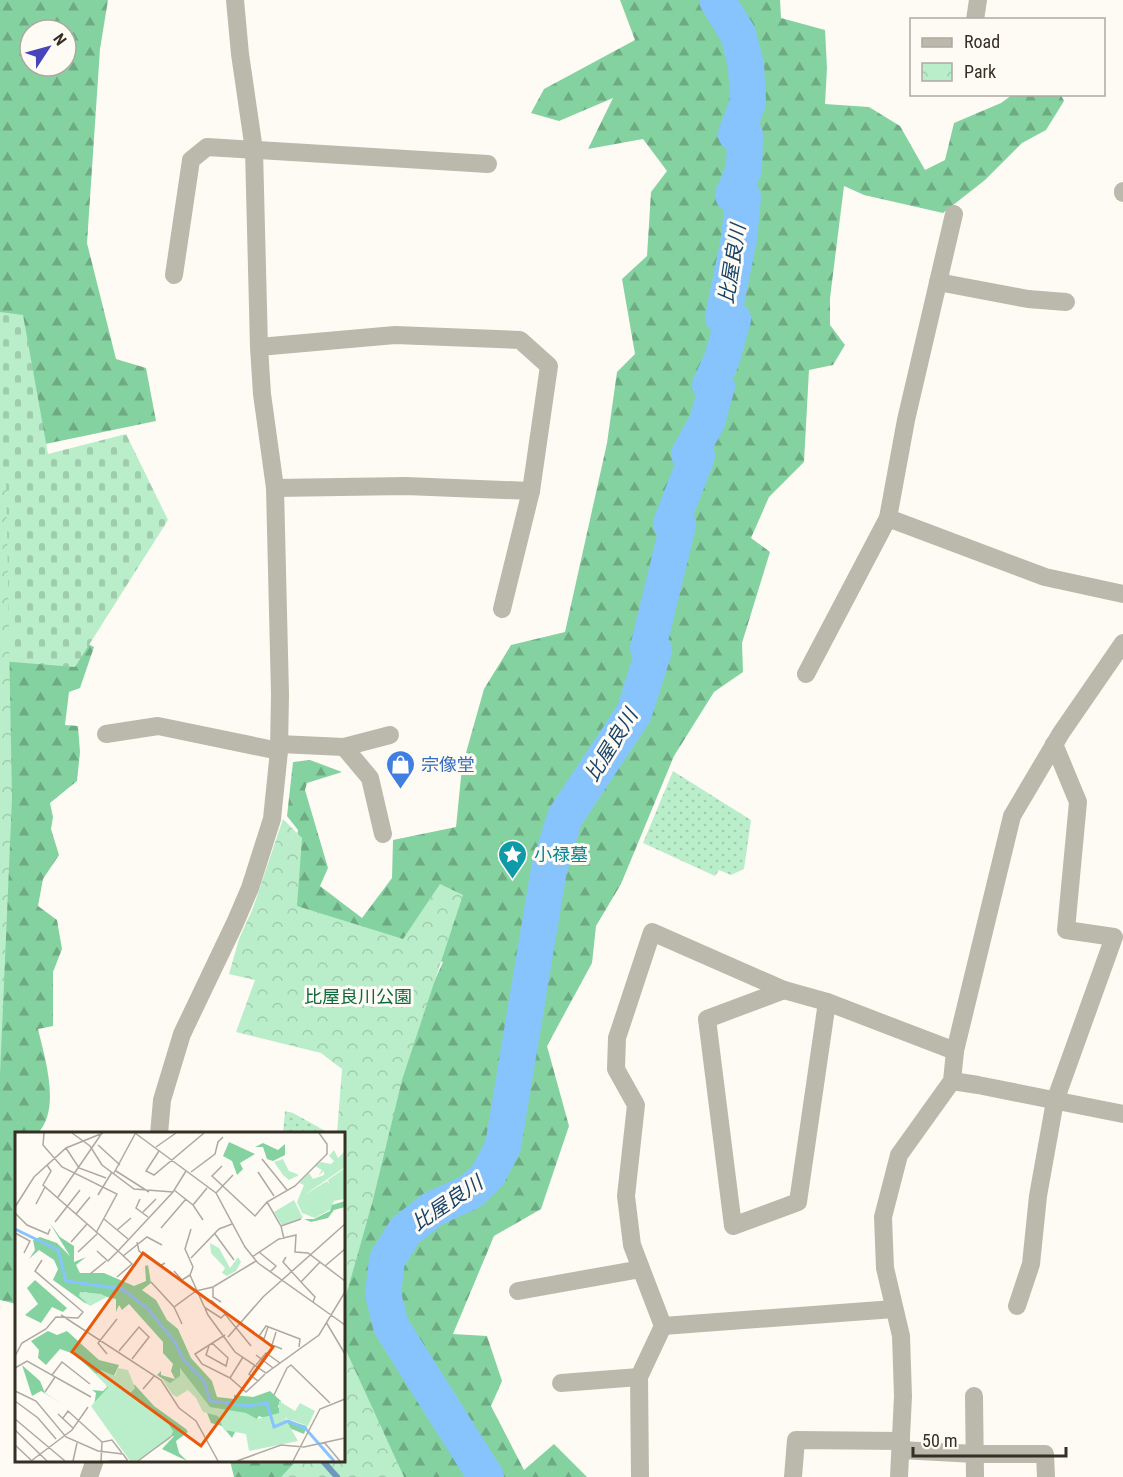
<svg xmlns="http://www.w3.org/2000/svg" width="1123" height="1477" font-family="'Roboto Condensed','Noto Sans JP',sans-serif">
<style>
.grass{fill:url(#grass-dots)}
.forest{fill:url(#forest-firs);fill-rule:evenodd}
.cemetery{fill:url(#cemetery-stones)}
.park{fill:url(#park-crowns)}
.lines{fill:none;stroke-linecap:round;stroke-linejoin:round}
.stream{stroke:#6e97bd;stroke-width:6}
.river{stroke:#87c4fe;stroke-width:36}
.minor{stroke:#bbb9ab;stroke-width:18}
.labels{text-anchor:middle;dominant-baseline:central;stroke-width:6;stroke-linejoin:round;paint-order:stroke}
.shop-label{font-size:18px;fill:#366cbe;stroke:#fefbf5;text-anchor:start}
.culture-label{font-size:18px;fill:#0d838f;stroke:#fefbf5;text-anchor:start}
.park-label{font-size:18px;fill:#0e693d;stroke:#fefbf5}
.water-label{font-size:20px;font-style:italic;fill:#184369;stroke:#fefbf5}
.inset-river{fill:none;stroke:#87c4fe;stroke-width:3}
.inset-road{fill:none;stroke:#aea9a1;stroke-width:1.5}
.view{fill:#e8590c;fill-opacity:0.15;stroke:#e8590c;stroke-width:3}
.inset-edge{fill:none;stroke:#352f24;stroke-width:3}
</style>
<defs>
<pattern id="grass-dots" width="8" height="8" patternUnits="userSpaceOnUse" patternTransform="scale(1.5)"><rect width="8" height="8" fill="#baeecb"/><path d="M2 2h.1M6 6h.1" fill="none" stroke="#a0ccae" stroke-width="1.8" stroke-linecap="round"/></pattern>
<pattern id="forest-firs" width="22" height="20" patternUnits="userSpaceOnUse" patternTransform="scale(1.5)"><rect width="22" height="20" fill="#85d2a1"/><path d="M5 1l3.5 6h-7zM16 11l3.5 6h-7z" fill="#6eab83"/></pattern>
<pattern id="cemetery-stones" width="16" height="16" patternUnits="userSpaceOnUse" patternTransform="scale(1.5)"><rect width="16" height="16" fill="#baeecb"/><path d="M2 7V4a2 2 0 0 1 4 0v3zM10 15v-3a2 2 0 0 1 4 0v3z" fill="#a0ccae"/></pattern>
<pattern id="park-crowns" width="20" height="18" patternUnits="userSpaceOnUse" patternTransform="scale(1.5)"><rect width="20" height="18" fill="#baeecb"/><path d="M2 6a3 3 0 1 1 6 0M12 15a3 3 0 1 1 6 0" fill="none" stroke="#a0ccae"/></pattern>
</defs>
<rect width="100%" height="100%" fill="#fefbf5"/>
<g class="grass">
<polygon points="673,771 751,820 744,869 731,875 719,870 715,876 643,843"/>
<polygon points="285,1111 293,1113 329,1133 283,1133"/>
</g>
<g class="forest">
<path d="M 0,0 L 108,0 L 100,49 L 87,243 L 116,359 L 146,368 L 156,421 L 31,447 L 0,377 ZM 30,30 L 66,30 L 66,66 L 30,66 Z"/>
<polygon points="620,0 780,0 781,18 825,30 827,68 825,104 869,107 900,126 925,170 945,160 954,123 1001,103 1012,95 1061,95 1064,101 1046,130 1022,143 985,180 943,213 864,195 844,186 830,298 830,325 845,345 833,365 809,370 804,462 769,497 751,538 770,552 742,643 743,672 714,692 674,756 621,884 596,926 592,963 547,1046 569,1126 541,1209 494,1236 453,1334 487,1336 502,1381 491,1406 524,1470 554,1444 587,1477 388,1477 344,1383 344,1232 414,1026 443,962 300,927 287,906 298,830 287,816 293,762 310,760 342,772 307,783 305,790 328,868 320,886 362,918 392,878 393,840 456,827 462,767 484,689 511,645 565,632 607,443 617,372 635,354 622,279 647,256 651,192 667,171 643,139 588,149 613,98 559,121 531,113 544,89 635,40"/>
<path d="M 0,637 L 80,640 L 94,647 L 80,688 L 69,692 L 65,725 L 78,726 L 80,752 L 77,781 L 50,803 L 53,817 L 51,829 L 59,855 L 43,879 L 38,906 L 57,920 L 62,949 L 53,972 L 53,1026 L 38,1029 C 45,1058 61,1109 38,1133 L 16,1134 L 16,1304 L 0,1300 Z"/>
<polygon points="230,1461 310,1461 319,1477 234,1477"/>
</g>
<polygon class="cemetery" points="0,312 23,315 48,454 126,434 168,520 75,667 0,661"/>
<g class="park">
<polygon points="0,472 6,473 12,798 0,1075"/>
<polygon points="283,819 302,838 297,906 403,939 440,884 463,895 402,1080 373,1200 344,1303 344,1134 337,1133 342,1069 321,1053 236,1032 255,980 229,974 239,939 253,908"/>
<polygon points="344,1346 404,1477 281,1477 296,1461 344,1460"/>
</g>
<g class="lines">
<polyline class="stream" points="322,1460 337,1477"/>
<polyline class="river" points="486,1477 391,1326 383,1294 387,1260 405,1231 433,1209 470,1192 488,1175 503,1146 549,869 565,817 634,713 654,650 648,648 678,525 671,524 697,456 689,454 707,422 717,386 710,385 722,359 733,319 723,317 739,239 743,197 733,195 744,169 745,135 736,134 748,102 746,65 738,34 717,0"/>
<g class="minor">
<polyline points="975,20 978,0"/>
<polyline points="1123,191 1123,193"/>
<polyline points="954,214 906,420 888,518 1045,577 1123,594"/>
<polyline points="174,275 191,160 207,147 488,164"/>
<polyline points="938,282 1028,299 1066,302"/>
<polyline points="259,347 395,335 520,340 549,366 531,491 406,486 275,488"/>
<polyline points="502,609 531,491"/>
<polyline points="806,674 888,518"/>
<polyline points="106,734 158,726 279,751"/>
<polyline points="279,744 344,747 390,735"/>
<polyline points="344,747 370,778 383,834"/>
<polyline points="784,990 707,1019 733,1226 798,1202 827,1002"/>
<polyline points="952,1081 978,1085 1123,1114"/>
<polyline points="159,1134 162,1100 182,1034 235,923 250,888 272,819 279,751 280,694 275,488 262,394 259,347 254,150 240,54 235,0"/>
<polyline points="518,1291 641,1269"/>
<polyline points="1017,1306 1031,1264 1038,1196 1055,1101 1114,937 1066,930 1078,802 1054,744"/>
<polyline points="894,1309 663,1326 632,1245 626,1196 636,1105 616,1069 617,1038 652,932 784,990 827,1002 955,1051"/>
<polyline points="561,1383 639,1377"/>
<polyline points="974,1396 975,1477"/>
<polyline points="901,1450 975,1454 1045,1454 1046,1477"/>
<polyline points="89,1477 95,1460"/>
<polyline points="640,1477 639,1377 663,1326"/>
<polyline points="793,1477 796,1440 901,1441"/>
<polyline points="899,1477 903,1396 901,1336 885,1268 883,1217 899,1155 952,1081 955,1051 1012,816 1061,733 1123,643"/>
</g>
</g>
<defs>
<symbol id="shop-pin" viewBox="-11 -11 22 30"><path d="M0 17L-7.5 6A9.5 9.5 0 1 1 7.5 6Z" fill="#3f7fe0" stroke="#fefbf5"/><path d="M-5-2.5h2.3a2.7 3.5 0 0 1 5.4 0H5L5.5 6h-11ZM-1.5-2.5h3a1.5 2.3 0 0 0-3 0Z" fill="#fff"/></symbol>
<symbol id="sight-pin" viewBox="-11 -11 22 30"><path d="M0 17L-7.5 6A9.5 9.5 0 1 1 7.5 6Z" fill="#0f9aa8" stroke="#fefbf5"/><path d="M0-6L1.8-2.2L6-1.7L2.9 1.2L3.7 5.4L0 3.3L-3.7 5.4L-2.9 1.2L-6-1.7L-1.8-2.2Z" fill="#fff"/></symbol>
</defs>
<g fill-rule="evenodd">
<use href="#shop-pin" x="384" y="748" width="33" height="45"/>
<use href="#sight-pin" x="496" y="838" width="33" height="45"/>
</g>
<g class="labels">
<g class="shop-label">
<text x="421" y="764">宗像堂</text>
</g>
<g class="culture-label">
<text x="534" y="854">小禄墓</text>
</g>
<g class="park-label">
<text x="358" y="996">比屋良川公園</text>
</g>
<g class="water-label">
<text transform="translate(732 264) rotate(-81)">比屋良川</text>
<text transform="translate(611 745) rotate(-58)">比屋良川</text>
<text transform="translate(447 1203) rotate(-34)">比屋良川</text>
</g>
</g>
<g transform="translate(15 1132)">
<rect width="330" height="330" fill="#fefbf5"/>
<path d="M 319,18 L 323,26 L 330,19 L 330,35 L 288,64 L 312,49 L 314,52 L 313,48 L 330,36 L 330,67 L 319,69 L 316,77 L 300,86 L 287,81 L 282,70 L 289,53 L 284,51 L 294,41 L 298,47 L 309,43 L 309,39 L 303,44 L 307,38 L 300,34 L 306,30 L 316,32 L 319,29 L 314,24 Z" fill="#baeecb"/>
<path d="M 214,10 L 240,22 L 225,31 L 228,37 L 222,43 L 217,29 L 208,24 ZM 248,11 L 263,18 L 270,12 L 270,23 L 258,29 L 252,27 L 248,15 L 240,15 ZM 330,69 L 330,75 L 319,78 L 313,86 L 296,90 L 289,87 L 299,87 L 315,79 L 317,73 ZM 34,90 L 45,105 L 59,114 L 59,130 L 71,125 L 61,133 L 65,141 L 89,141 L 119,154 L 131,149 L 130,134 L 133,133 L 136,151 L 127,158 L 141,168 L 152,188 L 163,197 L 176,226 L 197,249 L 202,265 L 219,267 L 219,263 L 238,265 L 255,259 L 266,269 L 263,274 L 268,287 L 292,294 L 289,302 L 244,284 L 233,300 L 222,296 L 217,306 L 207,294 L 196,291 L 192,281 L 196,280 L 208,286 L 193,276 L 169,242 L 157,253 L 142,243 L 146,239 L 146,243 L 160,247 L 156,239 L 158,232 L 148,221 L 148,210 L 114,172 L 107,178 L 104,173 L 101,180 L 101,167 L 69,160 L 74,172 L 70,171 L 38,148 L 43,137 L 39,128 L 24,118 L 14,127 L 20,118 L 18,108 L 25,105 L 42,111 L 55,124 ZM 20,148 L 52,176 L 48,180 L 37,175 L 26,191 L 10,183 L 23,172 L 12,156 ZM 33,199 L 42,203 L 52,199 L 84,228 L 104,233 L 98,246 L 81,242 L 59,222 L 45,217 L 31,233 L 23,226 L 24,218 L 16,209 ZM 7,233 L 25,249 L 30,261 L 46,271 L 26,259 L 17,264 ZM 90,247 L 120,253 L 139,274 L 171,297 L 173,300 L 161,309 L 164,321 L 172,329 L 147,317 L 159,304 L 79,274 L 81,261 L 77,258 L 88,259 L 92,255 Z" fill="#85d2a1"/>
<path d="M 268,27 L 274,39 L 284,43 L 274,48 L 268,43 L 259,30 ZM 195,111 L 204,116 L 215,136 L 223,125 L 226,130 L 221,139 L 212,144 L 207,141 L 210,136 L 196,121 ZM 103,236 L 113,238 L 120,256 L 113,264 L 99,261 L 81,243 L 86,238 L 100,244 Z" fill="#baeecb"/>
<path d="M 279,68 L 288,86 L 267,93 L 259,80 ZM 65,160 L 86,162 L 92,165 L 75,174 L 64,164 ZM 165,236 L 195,275 L 231,281 L 242,287 L 264,281 L 264,269 L 280,279 L 285,271 L 300,279 L 293,294 L 270,286 L 283,309 L 234,319 L 231,302 L 209,298 L 203,284 L 188,280 L 181,266 L 173,258 L 162,265 L 157,262 L 147,247 L 155,251 L 165,244 ZM 99,249 L 151,288 L 158,299 L 155,307 L 122,329 L 115,329 L 76,274 Z" fill="#baeecb"/>
<path class="inset-river" d="M 0,97 L 43,118 L 51,149 L 107,157 L 132,176 L 160,210 L 168,227 L 189,249 L 195,269 L 233,274 L 252,271 L 259,295 L 273,289 L 290,296 L 319,329"/>
<path class="inset-road" d="M 29,1 L 28,13 L 47,35 L 102,62 L 81,101M 57,1 L 75,14 L 87,33 L 119,57 L 158,60M 120,1 L 201,61 L 230,115 L 243,131 L 330,193M 83,13 L 105,33M 141,15 L 161,1M 51,16 L 64,36 L 91,46M 144,19 L 131,39 L 139,43 L 189,1M 247,27 L 272,58M 32,33 L 36,39 L 28,53 L 103,119 L 158,60 L 171,39M 207,34 L 197,44 L 240,84 L 252,70M 101,39 L 134,60M 176,40 L 200,22 L 203,10 L 208,5M 243,40 L 259,64M 99,41 L 120,2M 159,58 L 178,73 L 188,88M 201,61 L 218,43M 83,63 L 97,40M 43,65 L 87,1M 125,67 L 121,76 L 133,85M 21,72 L 30,55M 178,73 L 192,56M 0,75 L 19,45 L 51,16 L 88,1M 128,80 L 141,67M 0,81 L 12,93 L 33,102 L 35,97M 61,82 L 75,65M 89,87 L 113,107M 40,90 L 65,58M 266,94 L 286,87M 146,96 L 171,67M 176,97 L 170,117 L 178,135 L 175,143 L 193,183 L 220,220 L 251,241 L 304,203 L 330,160M 102,98 L 116,86M 0,101 L 15,109 L 9,121M 200,102 L 219,128M 269,107 L 266,94 L 252,70 L 280,54 L 312,22 L 312,12 L 304,1M 56,110 L 72,92M 122,110 L 124,119 L 145,134 L 150,131M 82,119 L 93,129 L 103,119 L 117,132 L 102,145M 63,120 L 82,102M 244,120 L 261,134 L 255,140M 108,124 L 132,105 L 147,113M 237,125 L 264,107 L 281,103 L 280,120 L 293,121 L 330,149M 271,125 L 268,130 L 286,150 L 305,130M 176,126 L 204,97 L 217,92M 310,134 L 330,117M 159,139 L 167,148 L 175,143M 75,142 L 91,129M 136,150 L 159,175 L 181,159 L 198,155 L 241,129M 286,150 L 300,165 L 298,170M 198,155 L 198,165 L 206,170M 196,168 L 210,181M 159,175 L 167,192M 189,175 L 206,186 L 210,182 L 236,214M 46,183 L 146,248 L 164,276 L 181,289 L 203,329M 311,190 L 330,222M 253,195 L 249,207 L 244,204 L 251,194 L 285,207 L 284,215M 261,200 L 257,213 L 267,217M 210,203 L 180,222 L 187,232 L 215,246 L 228,225M 213,205 L 248,165 L 330,92M 194,214 L 191,223 L 211,234 L 213,226 L 197,211M 104,219 L 124,195 L 134,205 L 117,227M 92,222 L 83,211 L 102,187M 241,223 L 258,236M 0,224 L 7,211 L 31,197 L 41,185 L 63,186 L 68,180 L 20,139 L 27,128M 240,233 L 234,242 L 243,249 L 250,242M 241,233 L 251,221 L 265,231M 0,236 L 12,229 L 76,265M 272,236 L 276,233 L 315,271M 37,243 L 47,230 L 75,252M 215,246 L 231,260 L 243,249M 128,257 L 140,243M 0,259 L 21,269 L 51,305 L 83,319 L 108,322 L 113,329M 30,260 L 40,245M 259,263 L 272,236M 0,269 L 23,286 L 41,307M 43,282 L 58,296M 48,286 L 53,279 L 87,310M 0,287 L 50,329M 0,298 L 32,329M 309,310 L 325,329M 0,313 L 16,328M 16,329 L 57,298 L 73,275M 58,329 L 62,311M 86,329 L 87,310 L 97,308 L 107,321M 94,329 L 112,329M 123,329 L 158,303M 222,329 L 266,313 L 289,315 L 330,306M 278,329 L 305,277 L 330,267"/>
<path class="view" d="M 128,121 L 258,215 L 186,314 L 57,220 Z"/>
<rect width="330" height="330" class="inset-edge"/>
</g>
<rect x="910" y="18" width="195" height="78" fill="#fefbf5" stroke="#aea9a1" stroke-width="1.5"/>
<rect x="922" y="38" width="30" height="9" fill="#bbb9ab" stroke="#aea9a1" stroke-width="1.5"/>
<text x="964" y="48" font-size="18" fill="#352f24">Road</text>
<rect x="922" y="63" width="30" height="18" fill="url(#park-crowns)" stroke="#aea9a1" stroke-width="1.5"/>
<text x="964" y="78" font-size="18" fill="#352f24">Park</text>
<g transform="translate(48 48) rotate(54)"><circle r="28" fill="#fefbf5" stroke="#aea9a1" stroke-width="1.5"/>
<path d="M0-4.5L10 22L0 15L-10 22Z" fill="#4845bb"/>
<text y="-9" font-size="16" font-weight="bold" text-anchor="middle" fill="#352f24">N</text>
</g>
<path d="M913 1447v9h153v-9" fill="none" stroke="#352f24" stroke-width="3"/>
<text x="922" y="1447" font-size="18" fill="#352f24" stroke="#fefbf5" stroke-width="4.5" paint-order="stroke">50 m</text>
</svg>
